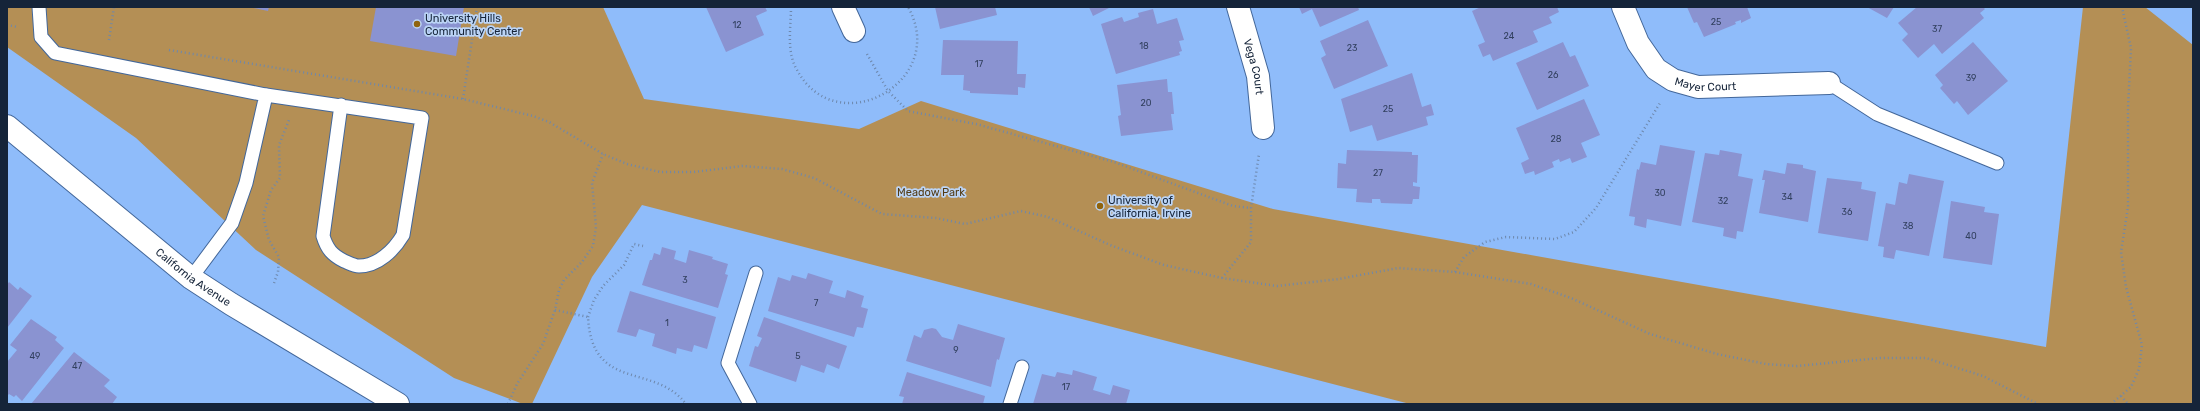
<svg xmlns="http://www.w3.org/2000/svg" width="2200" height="411" font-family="Rubik,sans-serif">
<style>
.built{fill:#8fbcfa}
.green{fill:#b48f55}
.building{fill:#8a93d1}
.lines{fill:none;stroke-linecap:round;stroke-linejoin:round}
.service-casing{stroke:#43679a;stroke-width:15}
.minor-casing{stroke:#43679a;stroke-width:24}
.tertiary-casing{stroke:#43679a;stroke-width:24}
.path{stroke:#6e88ac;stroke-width:2.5;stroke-dasharray:1 3;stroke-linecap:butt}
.service{stroke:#fff;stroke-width:13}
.minor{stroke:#fff;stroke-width:22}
.tertiary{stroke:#fff;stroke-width:22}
.poi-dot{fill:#90640d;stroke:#bbd4f6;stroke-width:1.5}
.labels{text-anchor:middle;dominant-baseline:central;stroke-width:3.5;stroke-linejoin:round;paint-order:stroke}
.number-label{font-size:9px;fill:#32405f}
.poi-label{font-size:11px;fill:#152439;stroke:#bbd4f6;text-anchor:start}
.street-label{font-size:11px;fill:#152439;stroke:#bbd4f6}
.park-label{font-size:11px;fill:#533b14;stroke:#bbd4f6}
</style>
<rect width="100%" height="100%" fill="#a7c7f5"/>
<rect class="built" x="7" y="7" width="2186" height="397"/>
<polygon class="green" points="7,7 603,7 644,99 859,129 921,101 1273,209 2046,347 2083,7 2145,7 2193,45 2193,404 1410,404 642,205 592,277 532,404 523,404 454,378 256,250 136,138 7,47"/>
<g class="building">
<polygon points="249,7 269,7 268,11"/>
<polygon points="376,7 464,7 456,56 370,41"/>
<polygon points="706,7 765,7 767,11 756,16 764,35 726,52"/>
<polygon points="935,7 995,7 997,15 940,29"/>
<polygon points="1089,7 1111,7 1093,16"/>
<polygon points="1299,7 1358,7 1359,10 1320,27 1312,9 1302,14"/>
<polygon points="1481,7 1557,7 1559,12 1549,17 1552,23 1533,31 1538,42 1493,61 1490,54 1483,57 1478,45 1485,42 1472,11"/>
<polygon points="1687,7 1747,7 1751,18 1741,23 1741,20 1735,22 1736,24 1704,37 1697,22 1694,23"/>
<polygon points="1867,7 1894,7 1887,18"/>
<polygon points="1917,7 1983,7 1985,9 1980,13 1984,18 1942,54 1934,44 1918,58 1902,40 1908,34 1898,23"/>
<polygon points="1153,9 1157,24 1177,18 1184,40 1179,41 1182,51 1179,52 1180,55 1116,74 1101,24 1122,17 1124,22 1139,17 1138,13"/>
<polygon points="1368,20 1388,66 1334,89 1321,58 1326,55 1320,41"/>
<polygon points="943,40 1018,41 1017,74 1026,74 1025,88 1018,87 1018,95 970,93 970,91 963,90 964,75 941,75"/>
<polygon points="1563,42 1570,57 1575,55 1589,86 1537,110 1516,63"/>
<polygon points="1973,42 2008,81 1968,115 1957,101 1954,104 1940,88 1943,85 1935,75"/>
<polygon points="1412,73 1422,107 1431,104 1434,115 1426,117 1428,125 1377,141 1372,125 1350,132 1341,99"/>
<polygon points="1167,79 1168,92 1172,92 1174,114 1171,114 1173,130 1121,136 1118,116 1121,115 1117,85"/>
<polygon points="1584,99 1600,135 1581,143 1587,157 1572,163 1570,158 1560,162 1559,159 1552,162 1554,167 1535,175 1534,171 1525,174 1521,163 1529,159 1516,128"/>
<polygon points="1660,145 1695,151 1681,226 1647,219 1646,228 1634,225 1635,217 1629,216 1637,169 1639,170 1641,162 1656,165"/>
<polygon points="1347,150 1412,152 1412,155 1418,155 1417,183 1413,182 1413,186 1420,187 1419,199 1413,199 1412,204 1381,203 1380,199 1372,199 1372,203 1356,202 1357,189 1337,188 1338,163 1346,164"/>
<polygon points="1720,150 1742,154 1738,176 1753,179 1743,232 1737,231 1736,239 1723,236 1724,228 1692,222 1705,153 1719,155"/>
<polygon points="1787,163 1803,165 1803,168 1816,171 1808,222 1759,213 1765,180 1762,180 1764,170 1785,174"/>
<polygon points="1909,174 1944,181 1929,256 1896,250 1894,259 1883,257 1884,247 1878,246 1886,203 1895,205 1899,182 1907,184"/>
<polygon points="1827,178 1862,182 1861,189 1876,192 1868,241 1818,233"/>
<polygon points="1951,201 1985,207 1984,212 1999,214 1992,265 1943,258"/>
<polygon points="662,247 676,251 674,259 686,263 689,250 713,257 712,259 728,264 725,274 728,275 718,308 642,285 650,260 652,260 654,253 660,255"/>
<polygon points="808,273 833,281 829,293 845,298 847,290 864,296 861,307 868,309 863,328 857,327 854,337 768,311 778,277 790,281 792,275 806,279"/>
<polygon points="9,282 18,290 20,287 32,296 7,328 7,285"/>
<polygon points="630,291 716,317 707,349 694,345 692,352 677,348 676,354 652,346 655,334 639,329 636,337 617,332"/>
<polygon points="764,317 847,346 839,369 827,364 824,373 801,365 796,382 749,366 755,346 758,347 762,338 757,336"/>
<polygon points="31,319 57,337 55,340 64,348 22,401 16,395 14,397 9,394 7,396 7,362 17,350 10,345"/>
<polygon points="958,324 1005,338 999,360 997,359 991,387 906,361 914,335 921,338 924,330 932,328 936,329 942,337 953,340"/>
<polygon points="74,352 110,380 104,386 117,397 112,404 31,404"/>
<polygon points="1073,370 1097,377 1093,390 1110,395 1113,385 1130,390 1126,404 1033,404 1042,374 1055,377 1057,372 1072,375"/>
<polygon points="907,372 985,396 983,404 902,404 904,397 899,396"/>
</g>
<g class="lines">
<defs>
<g id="service">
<polyline points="39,7 41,37 55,53 266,95 246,183 232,223 191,278"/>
<polyline points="1829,83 1877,114 1997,163"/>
<path d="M 266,95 L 422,118 L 403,235 C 394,250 378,266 359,266 C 354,266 349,263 344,261 C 332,255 327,249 323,236 L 341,105"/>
<polyline points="750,404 728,363 756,273"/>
<polyline points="1010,404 1022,367"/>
</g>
<g id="minor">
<polyline points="843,7 854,31"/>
<path id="s1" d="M 1238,7 L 1258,76 L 1263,128"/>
<path id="s2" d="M 1623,7 L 1638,43 L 1656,69 L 1673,80 L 1698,87 L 1829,83"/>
</g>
<g id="tertiary">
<path id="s3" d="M 7,126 L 191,278 L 231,304 L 398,404"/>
</g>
</defs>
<use href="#service" class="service-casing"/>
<use href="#minor" class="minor-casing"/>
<use href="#tertiary" class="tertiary-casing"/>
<g class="path">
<path d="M 791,7 C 791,28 786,51 797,70 C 837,144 950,81 908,7"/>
<polyline points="7,25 18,27"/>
<polyline points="109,40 114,7"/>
<polyline points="169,50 463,99 533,116 549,122 603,154 627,164 660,172 694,172 742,166 782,169 814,178 882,214 936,218 965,224 1021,211 1048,217 1110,245 1164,265 1222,278 1277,286 1339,279 1398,268 1455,272 1531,284 1571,298 1650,334 1717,354 1766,364 1797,366 1880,358 1926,358 1983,376 2038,404"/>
<polyline points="867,54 888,91 908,111 976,124 1114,162 1233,206 1251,208"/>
<polyline points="463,99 477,7"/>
<polyline points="1455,272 1464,257 1485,242 1506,237 1555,239 1574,232 1596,208 1660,103"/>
<polyline points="1222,278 1251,242 1251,208 1259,154"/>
<polyline points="274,283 278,272 279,257 269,240 263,216 271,190 280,178 279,145 289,120"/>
<path d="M 555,310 L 588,317 C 592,393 654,362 686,404"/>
<polyline points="588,317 594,300 603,286 624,265 634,244 643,246"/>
<polyline points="2121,396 2128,404"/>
<polyline points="508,404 517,384 543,344 555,310 559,290 564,280 582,262 593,246 596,227 592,183 603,154"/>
<polyline points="2111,404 2131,387 2139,369 2142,345 2126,287 2121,252 2128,207 2128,108 2131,48 2122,7"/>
</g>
<use href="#service" class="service"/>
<use href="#minor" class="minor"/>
<use href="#tertiary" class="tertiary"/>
</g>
<g class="poi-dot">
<circle cx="417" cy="24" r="4"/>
<circle cx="1100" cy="206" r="4"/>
</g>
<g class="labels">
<g class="number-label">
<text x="1716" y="22">25</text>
<text x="737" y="25">12</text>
<text x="1937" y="29">37</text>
<text x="1509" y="36">24</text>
<text x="1144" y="46">18</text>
<text x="1352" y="48">23</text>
<text x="979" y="64">17</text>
<text x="1553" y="75">26</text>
<text x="1971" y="78">39</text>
<text x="1146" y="103">20</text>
<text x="1388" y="109">25</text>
<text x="1556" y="139">28</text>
<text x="1378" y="173">27</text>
<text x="1660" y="193">30</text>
<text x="1787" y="197">34</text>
<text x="1723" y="201">32</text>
<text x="1847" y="212">36</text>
<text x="1908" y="226">38</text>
<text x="1971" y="236">40</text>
<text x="685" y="280">3</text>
<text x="816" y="303">7</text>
<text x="667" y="323">1</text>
<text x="956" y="350">9</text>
<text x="35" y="356">49</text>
<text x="798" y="356">5</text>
<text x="77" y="366">47</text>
<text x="1066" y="387">17</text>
</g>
<g class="poi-label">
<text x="425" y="18">University Hills<tspan x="425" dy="13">Community Center</tspan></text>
<text x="1108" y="200">University of<tspan x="1108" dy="13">California, Irvine</tspan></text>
</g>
<g class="street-label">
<text stroke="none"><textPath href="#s1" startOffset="62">Vega Court</textPath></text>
<text stroke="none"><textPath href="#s2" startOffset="124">Mayer Court</textPath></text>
<text stroke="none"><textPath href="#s3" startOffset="240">California Avenue</textPath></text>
</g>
<g class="park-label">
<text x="931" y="192">Meadow Park</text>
</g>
</g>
<rect width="2200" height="411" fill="none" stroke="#152439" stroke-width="16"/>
</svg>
